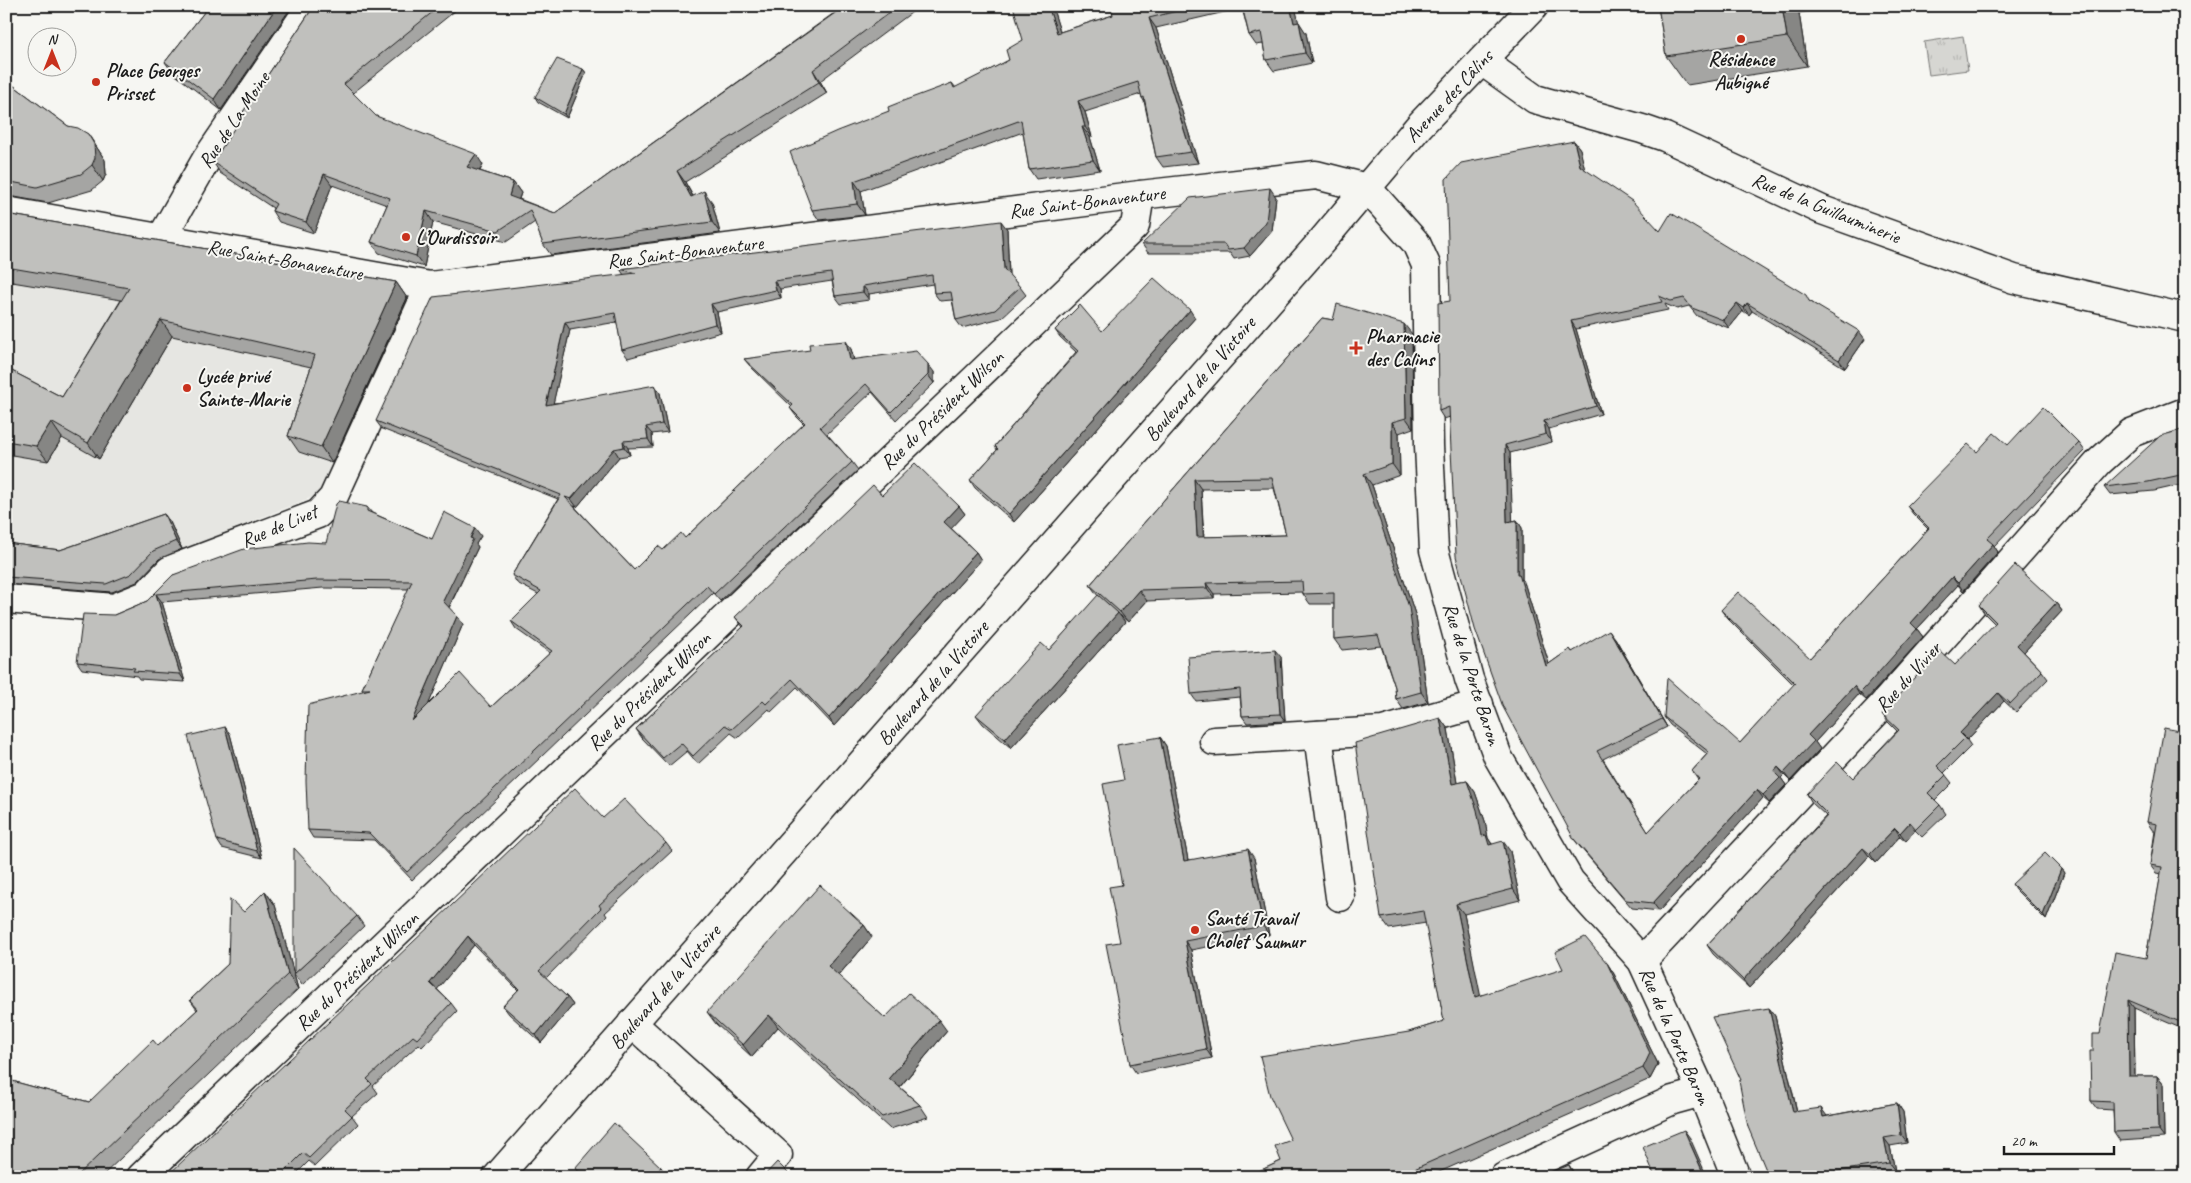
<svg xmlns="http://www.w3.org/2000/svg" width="2191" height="1183" font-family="Caveat,sans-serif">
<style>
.built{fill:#e6e6e2}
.grass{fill:url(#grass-tufts);stroke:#797977}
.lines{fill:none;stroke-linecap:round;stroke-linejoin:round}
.minor-casing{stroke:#1c1c1c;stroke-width:31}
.major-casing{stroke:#1c1c1c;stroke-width:31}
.minor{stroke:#f6f6f2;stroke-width:28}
.major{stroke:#f6f6f2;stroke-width:28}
.wall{fill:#a5a5a3;stroke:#1c1c1c;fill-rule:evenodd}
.shaded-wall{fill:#868684;stroke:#1c1c1c}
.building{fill:#c0c0bd;stroke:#1c1c1c;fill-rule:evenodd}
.poi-dot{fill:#c8321e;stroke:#f6f6f2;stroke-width:2}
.labels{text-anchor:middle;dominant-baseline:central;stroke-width:4;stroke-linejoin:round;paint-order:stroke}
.poi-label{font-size:20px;font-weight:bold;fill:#1c1c1c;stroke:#f6f6f2;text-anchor:start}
.street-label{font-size:20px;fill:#1c1c1c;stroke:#f6f6f2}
</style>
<defs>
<pattern id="grass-tufts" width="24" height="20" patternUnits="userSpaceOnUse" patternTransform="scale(1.25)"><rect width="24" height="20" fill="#d6d6d2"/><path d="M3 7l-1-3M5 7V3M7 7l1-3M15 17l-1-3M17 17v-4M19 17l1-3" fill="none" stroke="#b7b7b4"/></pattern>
</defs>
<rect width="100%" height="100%" fill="#f6f6f2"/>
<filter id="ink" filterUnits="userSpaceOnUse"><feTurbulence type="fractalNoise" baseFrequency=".02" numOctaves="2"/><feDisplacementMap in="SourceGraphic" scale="10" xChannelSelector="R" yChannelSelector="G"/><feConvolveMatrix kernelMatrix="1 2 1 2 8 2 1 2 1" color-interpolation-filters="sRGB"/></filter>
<g filter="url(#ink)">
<polygon class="built" points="6,228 404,303 328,491 163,557 113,596 6,586"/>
<polygon class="grass" points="1963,36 1968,70 1929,75 1924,42"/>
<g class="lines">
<defs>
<g id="minor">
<polyline points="1482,61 1535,99 1642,129 1665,137 1822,210 2014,279 2185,318"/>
<polyline points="6,211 430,286 1140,195 1316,175 1367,188 1416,243 1426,265 1429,446 1434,550 1469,679 1498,757 1570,881 1642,961 1702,1092 1736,1177"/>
<polyline points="162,237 206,160 311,6"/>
<polyline points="6,599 114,608 146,595 170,570 318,514 333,498 430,286"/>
<polyline points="1318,735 1340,897"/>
<polyline points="1214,741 1383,731 1479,704"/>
<polyline points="1642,961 1881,707 2099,462 2131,433 2185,412"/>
<polyline points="632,1023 778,1155 760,1177"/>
<polyline points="141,1177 1135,226 1140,195"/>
<polyline points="1504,1177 1673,1100 1702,1092"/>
</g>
<polyline id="major" points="497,1177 1321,242 1420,125 1534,6"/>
</defs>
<use href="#minor" class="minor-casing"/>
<use href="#major" class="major-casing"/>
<use href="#minor" class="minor"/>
<use href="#major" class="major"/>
</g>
<g class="wall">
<polygon points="209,6 221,110 173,73 165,62"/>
<polygon points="314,6 461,6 353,93 376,116 483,165 480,171 513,182 521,193 519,199 555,213 841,8 840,6 913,6 915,10 820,81 827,93 685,182 693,196 712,202 720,233 551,255 543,244 535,222 506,242 433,222 424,267 379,253 371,242 387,205 332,185 314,233 279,222 272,211 273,208 220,173 213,162 240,120 239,118"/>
<polygon points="1052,6 1060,32 1113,15 1111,6 1295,6 1298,22 1306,33 1312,63 1274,71 1266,60 1263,44 1256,45 1249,35 1242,8 1156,28 1198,163 1163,167 1156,157 1144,101 1142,98 1141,94 1085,112 1092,137 1090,137 1100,170 1036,179 1029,169 1023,132 861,191 865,215 819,220 812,210 889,111 952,83 956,88 1009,60 1023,40"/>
<polygon points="1658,6 1825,6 1825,9 1799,13 1807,66 1687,85 1666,56"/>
<polygon points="583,69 586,73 567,118 538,102 535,97"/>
<polygon points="6,80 68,126 88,134 105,160 106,174 103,181 92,190 48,203 9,196 6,196"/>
<polygon points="1574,141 1580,149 1584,169 1660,231 1811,302 1865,339 1845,368 1752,311 1749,315 1743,311 1729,328 1697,316 1689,306 1677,309 1665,304 1668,310 1576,329 1601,414 1549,429 1552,442 1510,453 1512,521 1517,520 1522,528 1522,579 1524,582 1549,664 1570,649 1572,652 1615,638 1667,727 1603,759 1648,832 1698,780 1692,771 1707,754 1670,725 1664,717 1740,743 1794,685 1727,618 1721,610 1810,658 1928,529 1913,514 1907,506 1977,452 2008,445 2079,443 2085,451 1994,546 1998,552 1963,591 1958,585 1917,629 1923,637 1869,696 1866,700 1859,694 1815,742 1820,749 1790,781 1784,775 1781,778 1786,785 1769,803 1763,798 1659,911 1632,908 1580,847 1574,839 1450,417 1444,419 1439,411 1450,301"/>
<polygon points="1276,197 1272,231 1250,256 1234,259 1230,253 1148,253 1142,244"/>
<polygon points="6,214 396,282 407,298 332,463 299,452 288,436 311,367 172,336 99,459 62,438 48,461 6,454 6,368 62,397 121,300 6,281"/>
<polygon points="1007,229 1009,275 1020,287 1026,295 1001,318 962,328 956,320 952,300 940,301 934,293 933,284 869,294 869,300 841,304 835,296 832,281 780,289 781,298 717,312 721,332 628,358 622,350 617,322 570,330 553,403 660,393 668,432 652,434 653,447 628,448 630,455 619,457 577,507 574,506 634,570 663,550 685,538 804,424 796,416 790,408 792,407 750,366 744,359 851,349 854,360 934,372 934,383 896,420 872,392 827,434 852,462 858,470 720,601 713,593 412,880 374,840 313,838 308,830 363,691 362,689 409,589 323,588 162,602 185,682 139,679 137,676 82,669 77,662 114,615 147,601 173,575 326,543 367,507 372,513 432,539 481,536 476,544 478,547 449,608 457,616 463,624 428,705 491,707 550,653 516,629 511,621 538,594 517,583 512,575 558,499 382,429 376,421 624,275 620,269"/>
<polygon points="1195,318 1014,522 975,488 970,480 997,450 995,446 1076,352 1060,337 1055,330 1102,331"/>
<path d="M 1322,318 L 1412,334 L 1413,428 L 1399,433 L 1400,475 L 1372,485 L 1416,617 L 1428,702 L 1403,709 L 1396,699 L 1395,687 L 1381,646 L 1342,650 L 1334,639 L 1334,604 L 1310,604 L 1303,594 L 1303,592 L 1214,594 L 1214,598 L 1147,601 L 1128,622 L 1120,615 L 1125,622 L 1011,748 L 983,724 L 976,715 L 1049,650 L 1098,596 L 1090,585 ZM 1274,488 L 1286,535 L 1204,537 L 1201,489 Z"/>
<polygon points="2185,429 2185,484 2154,491 2110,495 2104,487"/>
<polygon points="882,495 959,506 965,514 951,528 976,552 981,560 834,726 797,687 771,712 769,709 738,738 731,733 698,764 687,751 669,766 642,738 636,729 743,627 735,617"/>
<polygon points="164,514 170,522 182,549 159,559 137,582 112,592 6,584 6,543 60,550"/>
<polygon points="2056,603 2062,611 2024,652 2042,671 2048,679 2016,712 2004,701 1967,740 1971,746 1944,773 1952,783 1935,800 1940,805 1946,814 1922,837 1915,830 1906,841 1900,836 1876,863 1869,856 1749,988 1713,954 1707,945 1826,816 1812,803 1807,794 1853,778 1897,731 1888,722 1882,714 1955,665 1995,624 1985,614 1979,605"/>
<polygon points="1281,657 1285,721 1247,723 1242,716 1240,697 1196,701 1191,694"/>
<polygon points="1440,718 1448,729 1457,783 1467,781 1475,792 1485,821 1488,838 1492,844 1510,851 1520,900 1464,914 1480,996 1607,963 1614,974 1658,1064 1650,1079 1428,1177 1246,1177 1281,1161 1291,1140 1409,1032 1444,1021 1426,923 1389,929 1381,918"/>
<polygon points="225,727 230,734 262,858 222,848 217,840"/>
<polygon points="2185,732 2185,1030 2134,1008 2135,1076 2157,1076 2163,1084 2164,1138 2120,1141 2114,1132 2113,1110 2097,1109 2091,1101 2093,1051 2100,1034 2146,958 2161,874 2156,873 2150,865 2155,831 2153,831 2147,822"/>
<polygon points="1160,737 1166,746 1188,860 1254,858 1269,935 1191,950 1212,1058 1136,1073 1130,1064 1120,942 1124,780"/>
<polygon points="603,818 666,843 672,851 605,913 607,916 546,978 567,997 573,1005 541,1043 509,1014 503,1006 518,990 474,945 437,989 451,1003 457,1011 422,1047 419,1044 373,1086 378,1093 352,1116 358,1124 315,1166 309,1161 293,1177 166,1177"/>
<polygon points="2061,869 2064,873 2046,920 2015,889 2012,884"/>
<polygon points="265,891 275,905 298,989 101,1177 6,1177 12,1081 89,1102 158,1046 197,1010 190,1000 228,964 244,912"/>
<polygon points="357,916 364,926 302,985 294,974"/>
<polygon points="864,925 872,937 838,976 885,1018 947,1031 900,1087 920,1105 928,1117 890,1129 778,1027 752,1057 716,1024 707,1012"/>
<polygon points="1769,1008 1775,1016 1797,1111 1827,1116 1897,1103 1903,1112 1907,1143 1890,1146 1895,1171 1862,1177 1769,1177 1741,1080"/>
<polygon points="575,1168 667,1176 666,1177 581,1177"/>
</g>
<g class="shaded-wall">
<polygon points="277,6 292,6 221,110 214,99"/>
<polygon points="1048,6 1052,6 1064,44 1057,33"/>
<polygon points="1290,6 1295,6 1301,33 1294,23"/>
<polygon points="1782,6 1794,6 1799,13 1807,66 1787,37"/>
<polygon points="1149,18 1156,28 1198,163 1191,152"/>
<polygon points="1299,22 1306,33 1312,63 1305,53"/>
<polygon points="583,69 586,73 567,118 564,114"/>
<polygon points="813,70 820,81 827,93 819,82"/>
<polygon points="1078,101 1085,112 1092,137 1085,127"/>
<polygon points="1082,127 1090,137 1100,170 1093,160"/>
<polygon points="88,134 105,160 106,174 103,181 92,165"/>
<polygon points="1574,141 1580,149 1586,174 1580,166"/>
<polygon points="476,154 483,165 475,178 467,167"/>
<polygon points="677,171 685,182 699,208 691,197"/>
<polygon points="324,174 332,185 314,233 306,222"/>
<polygon points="854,181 861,191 865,215 857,204"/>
<polygon points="513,182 521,193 516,207 509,196"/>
<polygon points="1270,188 1276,197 1272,231 1250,256 1244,248"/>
<polygon points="704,191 712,202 720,233 712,222"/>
<polygon points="426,211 433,222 424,267 416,256"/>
<polygon points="1001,221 1007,229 1009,277 1004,269"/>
<polygon points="774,281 780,289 781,298 776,290"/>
<polygon points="396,282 407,298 332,463 321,447"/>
<polygon points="863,286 869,294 869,300 863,292"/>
<polygon points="1737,303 1743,311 1729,328 1723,320"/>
<polygon points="1747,303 1752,311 1749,315 1744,308"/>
<polygon points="711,304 717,312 721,332 715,324"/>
<polygon points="1190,310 1195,318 1014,522 1009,514"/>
<polygon points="161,320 172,336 99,459 88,443"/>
<polygon points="1571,321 1576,329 1601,414 1596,406"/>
<polygon points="565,322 570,330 551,413 546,405"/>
<polygon points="1404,324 1412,334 1413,428 1406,418"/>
<polygon points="1859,331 1865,339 1845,368 1839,360"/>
<polygon points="846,341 851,349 856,368 850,360"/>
<polygon points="928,364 934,372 934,383 928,375"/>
<polygon points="655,385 660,393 668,432 662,424"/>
<polygon points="1544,421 1549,429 1552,442 1546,434"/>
<polygon points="51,422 62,438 48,461 36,446"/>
<polygon points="1392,422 1399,433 1400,475 1392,464"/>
<polygon points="646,427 652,434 653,447 648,439"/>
<polygon points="623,441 628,448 630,455 624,447"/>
<polygon points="1505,445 1510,453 1513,530 1507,522"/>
<polygon points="614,449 619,457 577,507 571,499"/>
<polygon points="1364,474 1372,485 1416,617 1428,702 1421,692"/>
<polygon points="1194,479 1201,489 1204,548 1197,537"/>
<polygon points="959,506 965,514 950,530 944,522"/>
<polygon points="164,514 170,522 182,549 176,541"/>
<polygon points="1517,520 1522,528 1522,579 1524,582 1552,674 1546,666 1517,574"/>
<polygon points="475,528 481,536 476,544 478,547 448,609 443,601"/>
<polygon points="1993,544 1998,552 1963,591 1958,583"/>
<polygon points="976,552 981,560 834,726 829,718"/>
<polygon points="1952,577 1958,585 1917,629 1923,637 1866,700 1860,693 1911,623"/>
<polygon points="1206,583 1214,594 1214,598 1207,588"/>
<polygon points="1139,590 1147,601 1128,622 1120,612"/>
<polygon points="156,594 162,602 185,682 180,674"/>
<polygon points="2056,603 2062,611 2023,653 2017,645"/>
<polygon points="1118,613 1125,622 1011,748 1005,739"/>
<polygon points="457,616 463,624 418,729 412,721"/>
<polygon points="1609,630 1615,638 1667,727 1662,719"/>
<polygon points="1275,650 1281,657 1285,721 1280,714"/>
<polygon points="1854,686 1859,694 1815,742 1820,749 1790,781 1784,773 1808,735"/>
<polygon points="1998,693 2004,701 1967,740 1960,733"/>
<polygon points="1440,718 1448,729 1459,795 1452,784"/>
<polygon points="225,727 230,734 262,858 257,851"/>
<polygon points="1160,737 1166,746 1190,870 1184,861"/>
<polygon points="1778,767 1784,775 1781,778 1786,785 1769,803 1763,795 1774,772"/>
<polygon points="1467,781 1475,792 1485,821 1488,838 1493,846 1489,847 1482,836"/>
<polygon points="1757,790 1763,798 1659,911 1653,903"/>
<polygon points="1910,822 1915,830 1906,841 1900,833"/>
<polygon points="1895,828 1900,836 1876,863 1870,854"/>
<polygon points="1503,841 1510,851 1520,900 1513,889"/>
<polygon points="1863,848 1869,856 1749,988 1743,980"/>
<polygon points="1248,849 1254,858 1269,935 1263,926"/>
<polygon points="2061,869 2064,873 2046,920 2043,915"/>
<polygon points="265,891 275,905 298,989 288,974"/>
<polygon points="1456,904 1464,914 1483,1008 1475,997"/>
<polygon points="864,925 872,937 836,978 828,966"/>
<polygon points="468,936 474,945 436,991 430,983"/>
<polygon points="1185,941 1191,950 1212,1058 1206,1049"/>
<polygon points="1607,963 1614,974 1658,1064 1650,1079 1643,1068"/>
<polygon points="567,997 573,1005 541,1043 536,1035"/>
<polygon points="2128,1000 2134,1008 2135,1084 2129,1076"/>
<polygon points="1769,1008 1775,1016 1799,1121 1793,1112"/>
<polygon points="769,1015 778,1027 752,1057 743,1045"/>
<polygon points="939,1020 947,1031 897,1090 889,1078"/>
<polygon points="2157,1076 2163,1084 2164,1138 2158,1130"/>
<polygon points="1897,1103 1903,1112 1907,1143 1901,1135"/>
<polygon points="1821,1108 1827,1116 1823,1117"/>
<polygon points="1684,1130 1690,1138 1707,1177 1705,1177"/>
<polygon points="1884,1138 1890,1146 1895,1171 1889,1163"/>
<polygon points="1569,1165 1574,1173 1576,1177 1574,1177"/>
<polygon points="661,1167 667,1176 666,1177 652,1177"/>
</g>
<g class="building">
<polygon points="209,6 277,6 214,99 165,62"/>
<polygon points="314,6 440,6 344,84 376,116 476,154 467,167 513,182 509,196 555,213 842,8 841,6 898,6 813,70 819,82 677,171 691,197 704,191 712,222 543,244 530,210 498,231 426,211 416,256 371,242 390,198 324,174 306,222 272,211 276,204 213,162 240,119 239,118"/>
<polygon points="1013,6 1048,6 1057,33 1113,15 1111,6 1197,6 1149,18 1191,152 1156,157 1144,97 1142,98 1138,82 1078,101 1085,127 1082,127 1093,160 1029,169 1021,120 854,181 857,204 812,210 790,152 837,131 889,111 888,107 903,101 952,83 954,88 1009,60 1006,50 1023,40"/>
<polygon points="1242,6 1290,6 1294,23 1299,22 1305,53 1266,60 1261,32 1249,35"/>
<polygon points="1658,6 1782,6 1787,37 1666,56"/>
<polygon points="557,59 583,69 564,114 535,97"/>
<polygon points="6,80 68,126 78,128 88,134 94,144 95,158 92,165 81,174 37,187 6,181"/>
<polygon points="1574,141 1580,166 1632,201 1660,231 1671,213 1806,295 1809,301 1859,331 1839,360 1747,303 1744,308 1737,303 1723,320 1692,308 1684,298 1671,301 1659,296 1662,302 1571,321 1596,406 1544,421 1546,434 1505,445 1507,522 1517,520 1517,574 1519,574 1546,666 1570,649 1572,652 1609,630 1662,719 1597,751 1648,832 1699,779 1692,771 1709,752 1664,717 1667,678 1740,743 1795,683 1721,610 1738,592 1810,658 1929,528 1907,506 1968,444 1977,452 1994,433 2008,445 2043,407 2079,443 1987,539 1993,544 1958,583 1952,577 1911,623 1917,629 1864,689 1860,693 1854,686 1808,735 1814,741 1784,773 1778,767 1774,772 1780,778 1763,795 1757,790 1653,903 1626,900 1574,839 1503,707 1475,629 1456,556 1449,407 1439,411 1438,303 1450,301 1446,179 1461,163"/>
<polygon points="1270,188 1266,222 1244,248 1228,250 1224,244 1142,244 1190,198"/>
<polygon points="6,214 396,282 321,447 288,436 315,355 161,320 88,443 51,422 36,446 6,441 6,368 62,397 129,288 6,267"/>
<polygon points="1001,221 1004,269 1020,287 995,310 956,320 951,292 934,293 932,275 863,286 863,292 835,296 831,273 774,281 776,290 711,304 715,324 622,350 615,313 565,322 546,405 655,385 662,424 646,427 648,439 623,441 624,447 614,449 571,499 565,497 634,570 658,546 663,550 681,533 685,538 805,423 790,408 793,405 744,359 810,350 809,344 846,341 850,360 916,351 928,364 928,375 891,412 866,384 820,427 852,462 714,594 707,586 407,872 369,833 308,830 306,781 308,705 370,689 362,689 412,581 317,580 156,594 180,674 133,671 135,668 77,662 83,614 114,615 147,601 173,575 244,549 308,542 326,543 336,504 339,501 367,507 367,511 432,539 444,512 475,528 470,538 473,539 443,601 457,616 412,721 460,673 491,707 552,651 511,621 541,591 512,575 561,495 376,421 433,297 636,273 620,269"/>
<polygon points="1154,278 1190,310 1009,514 970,480 998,449 995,446 1078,351 1055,330 1080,305 1102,331"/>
<path d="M 1337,304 L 1404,324 L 1406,418 L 1392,422 L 1392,464 L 1364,474 L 1409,607 L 1421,692 L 1396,699 L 1395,687 L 1378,635 L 1334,639 L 1334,593 L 1303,594 L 1302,581 L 1206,583 L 1207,588 L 1139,590 L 1120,612 L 1090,585 L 1322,318 L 1333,320 ZM 1272,478 L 1286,535 L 1197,537 L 1194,479 Z"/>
<polygon points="2185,429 2185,474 2148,482 2104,487 2160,436"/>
<polygon points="915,463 959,506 944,522 976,552 829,718 792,679 766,704 763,701 732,729 725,725 693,756 681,743 663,758 636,729 744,626 735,617 873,485 882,495"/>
<polygon points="164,514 176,541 153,551 131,574 106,584 6,577 6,543 60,550"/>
<polygon points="2015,565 2056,603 2017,645 2042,671 2010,704 1998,693 1960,733 1965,738 1937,766 1946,775 1928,793 1940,805 1916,829 1910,822 1900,833 1895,828 1870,854 1863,848 1743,980 1707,945 1828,815 1807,794 1837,762 1853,778 1899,730 1882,714 1939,650 1955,665 1996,622 1979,605"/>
<polygon points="1098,595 1118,613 1005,739 976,715 1041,643 1049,650"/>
<polygon points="1275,650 1280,714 1242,716 1240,689 1191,694 1188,657"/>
<polygon points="1440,718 1452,784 1467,781 1477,810 1482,836 1486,835 1489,845 1503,841 1513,889 1456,904 1475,997 1563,969 1555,952 1585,937 1607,963 1650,1053 1643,1068 1396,1177 1246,1177 1281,1161 1275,1146 1291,1140 1270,1096 1260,1056 1409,1032 1444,1021 1423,911 1381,918 1355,743"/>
<polygon points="225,727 257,851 217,840 188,736"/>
<polygon points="2164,728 2185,732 2185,1024 2128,1000 2129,1076 2157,1076 2158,1130 2114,1132 2113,1102 2091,1101 2090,1051 2093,1051 2093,1034 2100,1034 2115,952 2146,958 2162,867 2150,865 2157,824 2147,822"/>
<polygon points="1160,737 1184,861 1248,849 1263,926 1185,941 1206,1049 1130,1064 1106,944 1120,942 1109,887 1122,885 1103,784 1124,780 1117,745"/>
<polygon points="575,788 603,818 624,799 666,843 599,905 601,908 539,971 567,997 536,1035 503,1006 519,989 468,936 430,983 451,1003 417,1039 413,1036 367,1079 372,1084 345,1109 352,1116 309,1158 303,1153 279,1177 166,1177"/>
<polygon points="294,848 357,916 294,974"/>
<polygon points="2045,853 2061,869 2043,915 2012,884"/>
<polygon points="820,885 864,925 828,966 885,1018 909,993 939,1020 889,1078 920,1105 882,1117 769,1015 743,1045 707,1012"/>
<polygon points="265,891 288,974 76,1177 6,1177 6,1077 12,1081 89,1102 153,1040 158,1046 198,1009 190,1000 228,964 230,899 244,912"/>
<polygon points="1769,1008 1793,1112 1821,1108 1823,1117 1897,1103 1901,1135 1884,1138 1889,1163 1826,1173 1826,1177 1769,1177 1748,1127 1739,1081 1741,1080 1712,1017"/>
<polygon points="614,1123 661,1167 652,1177 585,1177 575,1168"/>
<polygon points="1684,1130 1705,1177 1655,1177 1643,1147"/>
<polygon points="777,1162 792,1177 763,1177"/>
<polygon points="1569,1165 1574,1177 1541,1177"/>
</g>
</g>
<g class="poi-dot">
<circle cx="1741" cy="39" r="5"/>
<circle cx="96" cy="82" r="5"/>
<circle cx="406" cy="237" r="5"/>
<path d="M1353.5 340.5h5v5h5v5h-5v5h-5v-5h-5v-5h5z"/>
<circle cx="187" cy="388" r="5"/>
<circle cx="1195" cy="930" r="5"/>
</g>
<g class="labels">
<g class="poi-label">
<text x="1741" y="59" text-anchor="middle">Résidence<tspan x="1741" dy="23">Aubigné</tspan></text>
<text x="106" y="70">Place Georges<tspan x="106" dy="23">Prisset</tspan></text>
<text x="416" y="237">L’Ourdissoir</text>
<text x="1366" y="336">Pharmacie<tspan x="1366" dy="23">des Calins</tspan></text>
<text x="197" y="376">Lycée privé<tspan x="197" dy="23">Sainte-Marie</tspan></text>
<text x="1205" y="918">Santé Travail<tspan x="1205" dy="23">Cholet Saumur</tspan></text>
</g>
<g class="street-label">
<text transform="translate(1449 96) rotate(-47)">Avenue des Câlins</text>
<text transform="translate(234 120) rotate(-56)">Rue de La Moine</text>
<text transform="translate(1087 202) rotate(-7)">Rue Saint-Bonaventure</text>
<text transform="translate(1826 208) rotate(22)">Rue de la Guillauminerie</text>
<text transform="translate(685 252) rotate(-7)">Rue Saint-Bonaventure</text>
<text transform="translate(285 260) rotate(10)">Rue Saint-Bonaventure</text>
<text transform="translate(1200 379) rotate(-49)">Boulevard de la Victoire</text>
<text transform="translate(942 410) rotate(-44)">Rue du Président Wilson</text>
<text transform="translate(279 526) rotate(-23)">Rue de Livet</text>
<text transform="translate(1472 674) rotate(72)">Rue de la Porte Baron</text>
<text transform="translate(1908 677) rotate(-48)">Rue du Vivier</text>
<text transform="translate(933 683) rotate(-49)">Boulevard de la Victoire</text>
<text transform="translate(649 691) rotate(-44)">Rue du Président Wilson</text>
<text transform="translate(357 971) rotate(-44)">Rue du Président Wilson</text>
<text transform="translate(665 987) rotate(-49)">Boulevard de la Victoire</text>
<text transform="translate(1675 1036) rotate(66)">Rue de la Porte Baron</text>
</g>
</g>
<rect width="2191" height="1183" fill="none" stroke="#f6f6f2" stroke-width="25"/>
<rect x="12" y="12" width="2166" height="1158" fill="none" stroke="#1c1c1c" stroke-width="2" filter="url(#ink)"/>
<g transform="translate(52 52)"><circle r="24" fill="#f6f6f2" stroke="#9f9f9c"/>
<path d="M0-4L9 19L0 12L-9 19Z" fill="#c8321e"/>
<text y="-8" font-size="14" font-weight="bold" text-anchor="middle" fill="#1c1c1c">N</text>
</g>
<path d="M2004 1146v8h110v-8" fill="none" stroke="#1c1c1c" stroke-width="2.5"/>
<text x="2011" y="1146" font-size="15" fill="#1c1c1c" stroke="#f6f6f2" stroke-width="4" paint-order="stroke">20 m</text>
</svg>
